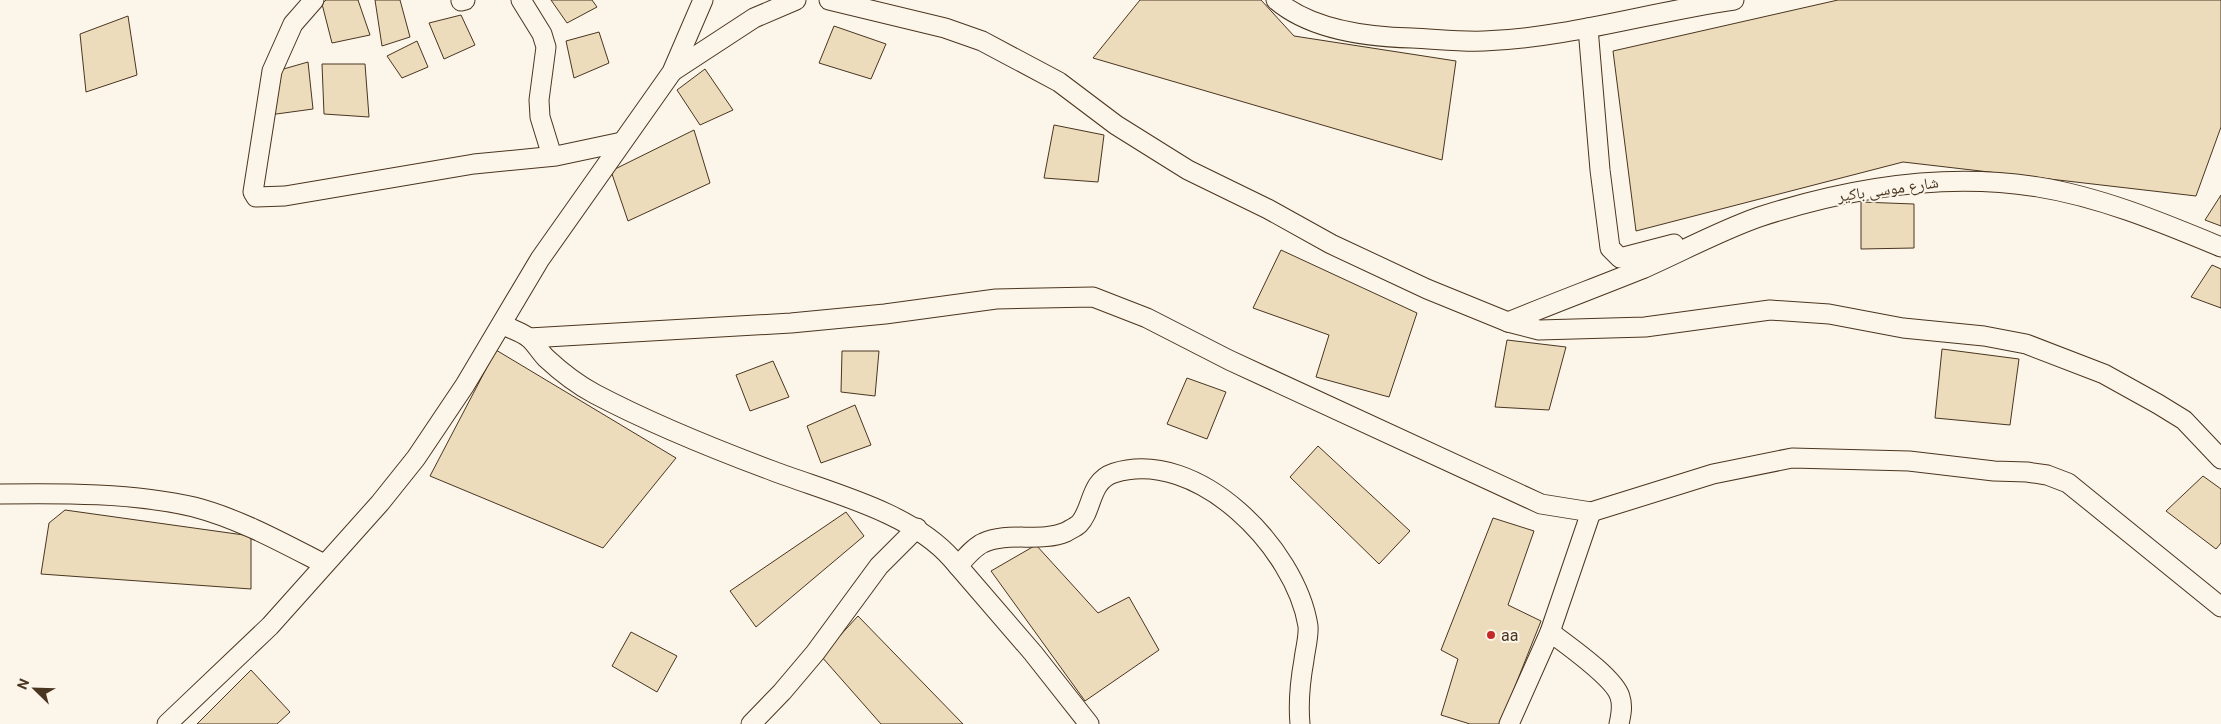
<svg xmlns="http://www.w3.org/2000/svg" width="2221" height="724" font-family="Roboto,'Noto Naskh Arabic',sans-serif">
<style>
.building{fill:#ecdcbc;stroke:#4a3520}
.lines{fill:none;stroke-linecap:round;stroke-linejoin:round}
.minor-casing{stroke:#4a3520;stroke-width:21}
.minor{stroke:#fbf6e9;stroke-width:19}
.poi-dot{fill:#c62828;stroke:#fbf6e9;stroke-width:2}
.labels{text-anchor:middle;dominant-baseline:central;stroke-width:4;stroke-linejoin:round;paint-order:stroke}
.street-label{font-size:16px;fill:#4a3520;stroke:#fbf6e9}
.poi-label{font-size:16px;fill:#4a3520;stroke:#fbf6e9;text-anchor:start}
</style>
<rect width="100%" height="100%" fill="#fbf6e9"/>
<g class="building">
<polygon points="326,0 358,0 370,35 332,43 322,4"/>
<polygon points="375,0 400,0 410,37 382,46"/>
<polygon points="551,0 592,0 597,7 567,23"/>
<polygon points="1140,0 1261,0 1294,36 1456,61 1442,160 1093,58"/>
<polygon points="1838,0 2221,0 2221,127 2196,196 1903,162 1636,231 1613,51"/>
<polygon points="461,15 475,45 444,59 429,23"/>
<polygon points="128,16 137,75 86,92 80,34"/>
<polygon points="834,26 886,44 871,79 819,63"/>
<polygon points="599,32 609,63 574,78 566,41"/>
<polygon points="417,41 428,67 402,78 387,56"/>
<polygon points="308,62 313,109 269,115 273,72"/>
<polygon points="322,64 365,64 369,117 324,114"/>
<polygon points="705,69 733,110 700,125 677,90"/>
<polygon points="1054,125 1104,135 1098,182 1044,178"/>
<polygon points="694,130 710,183 628,221 611,171"/>
<polygon points="2221,195 2221,226 2205,220"/>
<polygon points="1861,202 1914,204 1914,248 1861,249"/>
<polygon points="1281,250 1417,313 1389,397 1316,377 1329,335 1253,308"/>
<polygon points="2212,265 2221,269 2221,308 2191,297"/>
<polygon points="1507,340 1566,347 1549,410 1495,407"/>
<polygon points="1942,349 2019,359 2010,425 1935,418"/>
<polygon points="496,350 676,458 603,548 430,476"/>
<polygon points="842,351 879,351 875,396 841,392"/>
<polygon points="773,361 789,397 750,411 736,375"/>
<polygon points="1187,378 1226,392 1207,439 1167,424"/>
<polygon points="855,405 871,445 821,463 807,426"/>
<polygon points="1318,446 1410,531 1379,564 1290,477"/>
<polygon points="2203,476 2221,489 2221,543 2216,549 2166,511"/>
<polygon points="65,510 251,536 251,589 41,574 49,523"/>
<polygon points="846,512 864,536 756,627 730,591"/>
<polygon points="1493,518 1534,531 1508,605 1541,621 1500,724 1470,724 1441,715 1458,659 1441,650"/>
<polygon points="1036,545 1098,613 1129,597 1159,650 1085,701 991,571"/>
<polygon points="858,616 963,724 881,724 821,656"/>
<polygon points="631,632 677,656 657,692 612,666"/>
<polygon points="251,670 290,712 277,724 197,724"/>
</g>
<g class="lines">
<defs>
<g id="minor">
<polyline points="314,0 293,24 272,71 253,192 256,197 285,196 474,164 556,156 622,142"/>
<polyline points="521,0 542,34 546,47 539,100 540,117 552,156"/>
<polyline points="829,0 945,28 982,41 1059,82 1116,125 1188,170 1268,209 1331,244 1427,289 1508,322 1539,330 1645,327 1770,310 1829,314 1903,328 1984,336 2026,344 2104,374 2158,404 2184,420 2221,459"/>
<path d="M 1276,0 C 1311,30 1368,37 1412,38 C 1436,39 1460,42 1484,41 C 1568,38 1650,12 1734,0"/>
<polyline points="461,1 465,0"/>
<polyline points="1588,28 1600,170 1610,248 1620,258 1674,244"/>
<polyline points="673,71 754,18 796,0"/>
<path d="M 1508,322 C 1552,304 1597,287 1642,269 C 1681,252 1719,231 1759,217 C 1848,188 1945,172 2038,187 C 2101,197 2163,223 2221,247"/>
<path d="M 502,324 C 510,329 522,332 529,338 C 536,344 540,352 546,358 C 561,372 578,385 595,394 C 652,424 714,449 773,471 C 831,493 911,512 952,559 L 1033,653 L 1089,724"/>
<polyline points="529,338 791,323 885,314 996,299 1093,297 1147,318 1229,360 1541,504 1591,512 1713,474 1792,458 1909,461 1994,471 2027,472 2047,475 2068,483 2221,607"/>
<path d="M 0,494 C 61,493 135,493 194,507 C 240,519 283,543 324,564"/>
<path d="M 958,566 C 965,558 974,547 983,543 C 1008,531 1040,543 1066,532 C 1069,530 1076,527 1079,524 C 1093,510 1089,481 1114,473 C 1198,447 1296,549 1308,626 C 1309,637 1305,650 1304,660 C 1300,682 1298,702 1300,724"/>
<path d="M 1550,632 C 1567,645 1615,678 1620,697 C 1623,706 1621,715 1619,724"/>
<polyline points="167,724 270,626 380,503 416,458 465,385 540,259 672,72 703,0"/>
<polyline points="751,724 782,692 815,653 879,566 917,528"/>
<polyline points="1509,724 1550,632 1591,512"/>
</g>
</defs>
<use href="#minor" class="minor-casing"/>
<use href="#minor" class="minor"/>
</g>
<circle class="poi-dot" cx="1491" cy="635" r="5"/>
<g class="labels">
<g class="street-label">
<text transform="translate(1888 189) rotate(-8)">شارع موسى باكير</text>
</g>
<g class="poi-label">
<text x="1501" y="635">aa</text>
</g>
</g>
<g transform="translate(35 689) rotate(293)" stroke="#fbf6e9" stroke-width="4" paint-order="stroke">
<path d="M0-4L9 19L0 12L-9 19Z" fill="#4a3520"/>
<text y="-8" font-size="14" font-weight="bold" text-anchor="middle" fill="#4a3520">N</text>
</g>
</svg>
